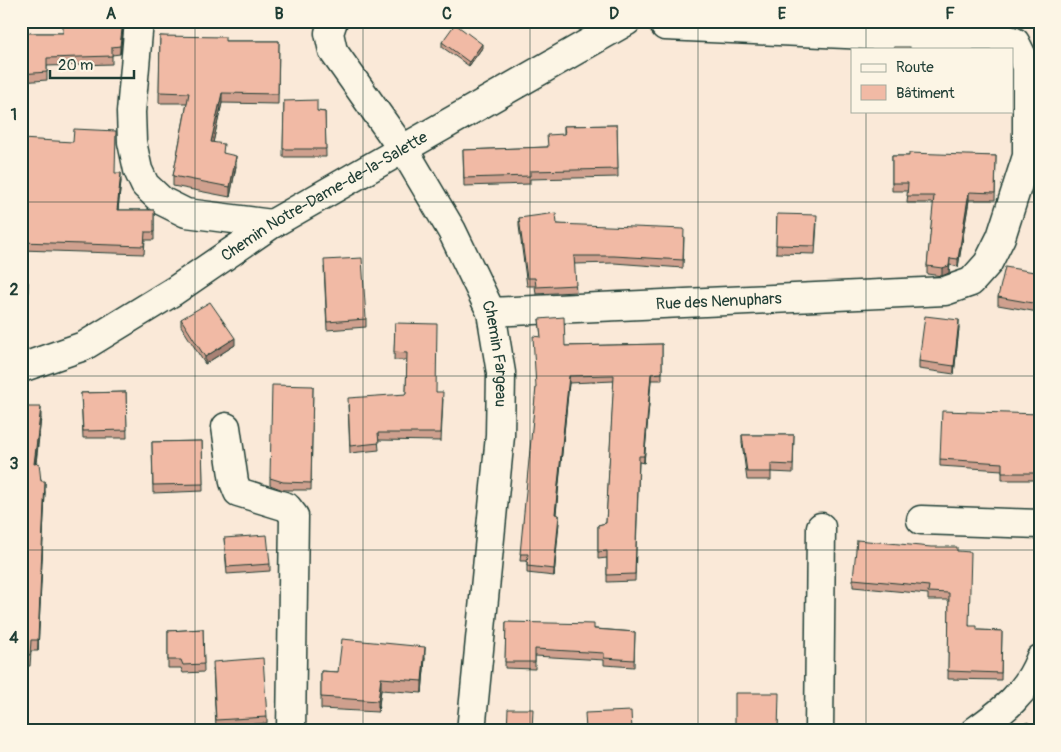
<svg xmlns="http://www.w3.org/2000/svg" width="1061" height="752" font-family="Pangolin,sans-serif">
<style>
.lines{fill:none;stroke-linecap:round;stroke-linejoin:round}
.street-casing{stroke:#1f3d34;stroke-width:31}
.secondary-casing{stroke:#1f3d34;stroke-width:31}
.street{stroke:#fcf5e5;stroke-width:28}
.secondary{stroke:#fcf5e5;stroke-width:28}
.wall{fill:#cfa08e;stroke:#1f3d34}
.shaded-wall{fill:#a98274;stroke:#1f3d34}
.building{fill:#f1baa5;stroke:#1f3d34}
.grid{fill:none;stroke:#1f3d34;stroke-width:1;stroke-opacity:0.55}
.labels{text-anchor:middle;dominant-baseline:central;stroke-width:5;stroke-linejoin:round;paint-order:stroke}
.street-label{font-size:16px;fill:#1f3d34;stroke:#fcf5e5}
.neatline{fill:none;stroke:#1f3d34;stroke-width:2}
.grid-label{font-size:16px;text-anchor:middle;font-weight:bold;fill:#1f3d34}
</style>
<rect width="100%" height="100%" fill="#fae9d8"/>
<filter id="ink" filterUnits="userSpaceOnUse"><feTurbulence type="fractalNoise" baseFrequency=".02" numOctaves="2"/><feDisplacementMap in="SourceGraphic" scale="10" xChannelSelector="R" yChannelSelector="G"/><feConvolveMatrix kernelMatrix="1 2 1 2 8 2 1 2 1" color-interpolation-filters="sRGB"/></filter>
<g filter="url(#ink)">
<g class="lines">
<defs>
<g id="street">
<polyline points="139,21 131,112 132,142 138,170 145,185 162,201 186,213 272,224"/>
<path id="s1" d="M 333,21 L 329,33 L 333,51 L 410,160 L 452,231 L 491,312 L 501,373 L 500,436 L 471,731"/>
<path id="s2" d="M 491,312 L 945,291 L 971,282 L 988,263 L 1001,237 L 1027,156 L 1027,66 L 1015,42 L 997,36 L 890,36 L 665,26 L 662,21"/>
<polyline points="226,427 234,482 238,492 287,507 294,516 291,731"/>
<polyline points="921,520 1040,524"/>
<polyline points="819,731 821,527"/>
<path d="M 975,731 C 1003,711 1027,693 1040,659"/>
</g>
<g id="secondary">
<path id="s3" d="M 21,368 L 84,346 L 174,291 L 272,224 L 627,21"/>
</g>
</defs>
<use href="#street" class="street-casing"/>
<use href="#secondary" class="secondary-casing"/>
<use href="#street" class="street"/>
<use href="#secondary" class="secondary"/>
</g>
<g class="wall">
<polygon points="124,21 120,54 112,55 112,64 47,66 47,80 21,82 21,33 63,33"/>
<polygon points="462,21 472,21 469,26"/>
<polygon points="160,36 225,41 279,41 278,104 222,103 213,142 236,166 230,197 173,186 173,176 187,103 159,103"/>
<polygon points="442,42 482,48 469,66 442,47"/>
<polygon points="284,101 317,111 325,112 326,157 283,157"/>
<polygon points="617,125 618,177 530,179 530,184 464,186 463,150 548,147 564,134 564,126"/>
<polygon points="21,139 115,173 121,181 118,210 154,210 154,240 145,240 144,254 21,250"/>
<polygon points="892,156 996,156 995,200 969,200 958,267 950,265 949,273 942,276 927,274 927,266 934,203 907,203 908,191 892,191"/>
<polygon points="777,214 817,223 815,254 776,253"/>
<polygon points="519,218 557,224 684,236 683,268 614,263 574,264 576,292 536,294 535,286 527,286 519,226"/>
<polygon points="324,267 366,319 366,327 327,330"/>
<polygon points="1040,273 1038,312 998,305 998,297"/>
<polygon points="21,282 28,282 27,320 21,320"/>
<polygon points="181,319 235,345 205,364 181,326"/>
<polygon points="539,319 565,346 662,344 662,380 651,380 644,463 639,462 635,581 607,582 607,558 598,559 598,525 606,523 614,381 569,383 556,514 559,522 554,576 527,573 527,561 520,561 541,337"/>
<polygon points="395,323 436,392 443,399 441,441 378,440 379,450 350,453 348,405 406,394 407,360 394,360"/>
<polygon points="959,328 954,374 919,369 919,361"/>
<polygon points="313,386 311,490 283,490 270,485 270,478"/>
<polygon points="126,392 127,438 83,438 81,393"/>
<polygon points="21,407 41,418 36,464 45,492 38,651 31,651 30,666 21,666"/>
<polygon points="1040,414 1040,448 1038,448 1037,480 1002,480 1002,470 940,466 940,459"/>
<polygon points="742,435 794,435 793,473 771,472 771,480 747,480 742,443"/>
<polygon points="202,441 203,491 153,493 152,442"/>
<polygon points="224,538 270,564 270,571 227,574"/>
<polygon points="957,551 969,626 977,630 1002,631 1001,680 948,679 949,600 928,600 928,594 853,587 853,579"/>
<polygon points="506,622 635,632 634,667 604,665 604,660 535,656 535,669 505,668"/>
<polygon points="203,629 204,672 183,673 181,668 168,668 168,631"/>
<polygon points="425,658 422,693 381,690 378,712 321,709 321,671 338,672"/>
<polygon points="213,668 267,717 267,723 216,727"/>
</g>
<g class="shaded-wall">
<polygon points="123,21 124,21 120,54 120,46"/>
<polygon points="469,21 472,21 469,26"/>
<polygon points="482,44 482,48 469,66 469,62"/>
<polygon points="222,93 222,103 211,152 211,142"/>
<polygon points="236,156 236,166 230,197 230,187"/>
<polygon points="121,173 121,181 117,218 117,210"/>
<polygon points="969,192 969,200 958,267 958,259"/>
<polygon points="950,258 949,273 942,276 942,268"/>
<polygon points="1040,295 1040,303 1038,312 1038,304"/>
<polygon points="959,320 959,328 954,374 954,366"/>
<polygon points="235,338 235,345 205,364 205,357"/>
<polygon points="651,374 651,380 644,463 644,456"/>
<polygon points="569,376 569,383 555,521 555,514"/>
<polygon points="41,407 41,418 34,475 34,464"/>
<polygon points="45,481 45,492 38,651 38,640"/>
<polygon points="559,515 559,522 554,576 554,569"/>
<polygon points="425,647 425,658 422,693 422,681"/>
<polygon points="381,678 381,690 378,712 378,701"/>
</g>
<g class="building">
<polygon points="63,21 123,21 120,46 112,47 112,56 47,58 47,72 21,74 21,33 63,33"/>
<polygon points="455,24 482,44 469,62 442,42"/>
<polygon points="160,36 225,37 225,41 279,41 278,94 222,93 211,142 224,144 223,153 236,156 230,187 173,176 189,93 159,92"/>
<rect x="894" y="47" width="16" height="2"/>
<polygon points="317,100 317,111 325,112 326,149 283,149 284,101"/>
<polygon points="617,125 618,169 530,171 530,176 464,178 463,150 548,147 547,135 565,134 564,126"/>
<polygon points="74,129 116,131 115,173 121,173 117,210 154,210 154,232 145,232 144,246 21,242 21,139 73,142"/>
<polygon points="909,153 996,156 995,193 969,192 958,259 950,258 949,266 942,268 927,266 934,196 907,196 908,183 892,183 892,156 909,156"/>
<polygon points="556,213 557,224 684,229 683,260 614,256 574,256 576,285 536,287 535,278 527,278 519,218"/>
<polygon points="777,214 817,215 815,246 776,245"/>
<polygon points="362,258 366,319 327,322 324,260"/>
<polygon points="1005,267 1040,273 1040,295 1038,304 998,297"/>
<polygon points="21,282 28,282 27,312 21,312"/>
<polygon points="210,302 235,338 205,357 181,319"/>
<polygon points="925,316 959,320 954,366 919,361"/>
<polygon points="564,317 565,346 662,344 662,373 651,374 644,456 639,456 635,574 607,575 607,551 598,552 598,525 606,523 614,375 569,376 555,514 559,515 554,569 527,566 528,554 520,554 536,387 533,336 541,337 539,319"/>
<polygon points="395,323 437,324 436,392 443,392 441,433 378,433 379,443 350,446 348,398 406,394 407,353 394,352"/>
<polygon points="272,385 313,386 311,483 283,482 270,478"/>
<polygon points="126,392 127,430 83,431 81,393"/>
<polygon points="21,407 41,407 34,464 39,463 41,481 45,481 38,640 31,640 30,655 21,654"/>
<polygon points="942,411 1040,414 1040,441 1038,441 1037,473 1002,473 1002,463 940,459"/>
<polygon points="742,435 794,435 793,465 771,464 771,472 747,472"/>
<polygon points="202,441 203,484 153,485 152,442"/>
<polygon points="267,535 270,564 227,567 224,538"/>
<polygon points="857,540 931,547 957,547 957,551 971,552 969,626 977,626 977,630 1002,631 1001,673 948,671 949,593 928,592 929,586 853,579"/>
<polygon points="506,622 594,624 594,629 635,632 634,660 604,658 604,653 535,649 535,662 505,662"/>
<polygon points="203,629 204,664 183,665 181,660 168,660 168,631"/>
<polygon points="342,639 425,647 422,681 381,678 378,701 321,697 321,671 338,672"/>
<polygon points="263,658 267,717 216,720 213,662"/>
<polygon points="735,693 779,693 778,731 735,731"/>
<polygon points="508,709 533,709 532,731 507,731"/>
<polygon points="631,711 632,731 586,731 585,713"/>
<polygon points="1028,722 1033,731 1015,731"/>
</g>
</g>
<path class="grid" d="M 195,21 L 195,731M 363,21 L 363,731M 530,21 L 530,731M 698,21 L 698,731M 866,21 L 866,49M 866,111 L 866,731M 21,202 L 1040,202M 21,376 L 1040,376M 21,550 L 1040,550"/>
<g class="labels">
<g class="street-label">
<text stroke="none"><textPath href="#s3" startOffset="350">Chemin Notre-Dame-de-la-Salette</textPath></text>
<text stroke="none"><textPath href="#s2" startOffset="228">Rue des Nenuphars</textPath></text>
<text stroke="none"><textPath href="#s1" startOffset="379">Chemin Fargeau</textPath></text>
</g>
</g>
<rect width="1061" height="752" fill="none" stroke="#fcf5e5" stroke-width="55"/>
<rect x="851" y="48" width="162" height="65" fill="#fcf5e5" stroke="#a4ab9e"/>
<rect x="861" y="64" width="25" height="8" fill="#fcf5e5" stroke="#a4ab9e"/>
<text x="896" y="72" font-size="15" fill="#1f3d34">Route</text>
<rect x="861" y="85" width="25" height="15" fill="#f1baa5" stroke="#a4ab9e"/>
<text x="896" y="98" font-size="15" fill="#1f3d34">Bâtiment</text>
<path d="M50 70v8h84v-8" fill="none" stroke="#1f3d34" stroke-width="2.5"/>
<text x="58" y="70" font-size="15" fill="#1f3d34" stroke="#fcf5e5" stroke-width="4" paint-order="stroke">20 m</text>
<rect x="28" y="28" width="1006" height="696" class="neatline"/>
<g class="grid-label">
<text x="111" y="19">A</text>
<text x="279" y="19">B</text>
<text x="447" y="19">C</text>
<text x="614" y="19">D</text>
<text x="782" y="19">E</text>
<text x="950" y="19">F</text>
<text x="14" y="120">1</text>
<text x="14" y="295">2</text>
<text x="14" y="469">3</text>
<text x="14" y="643">4</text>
</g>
</svg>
